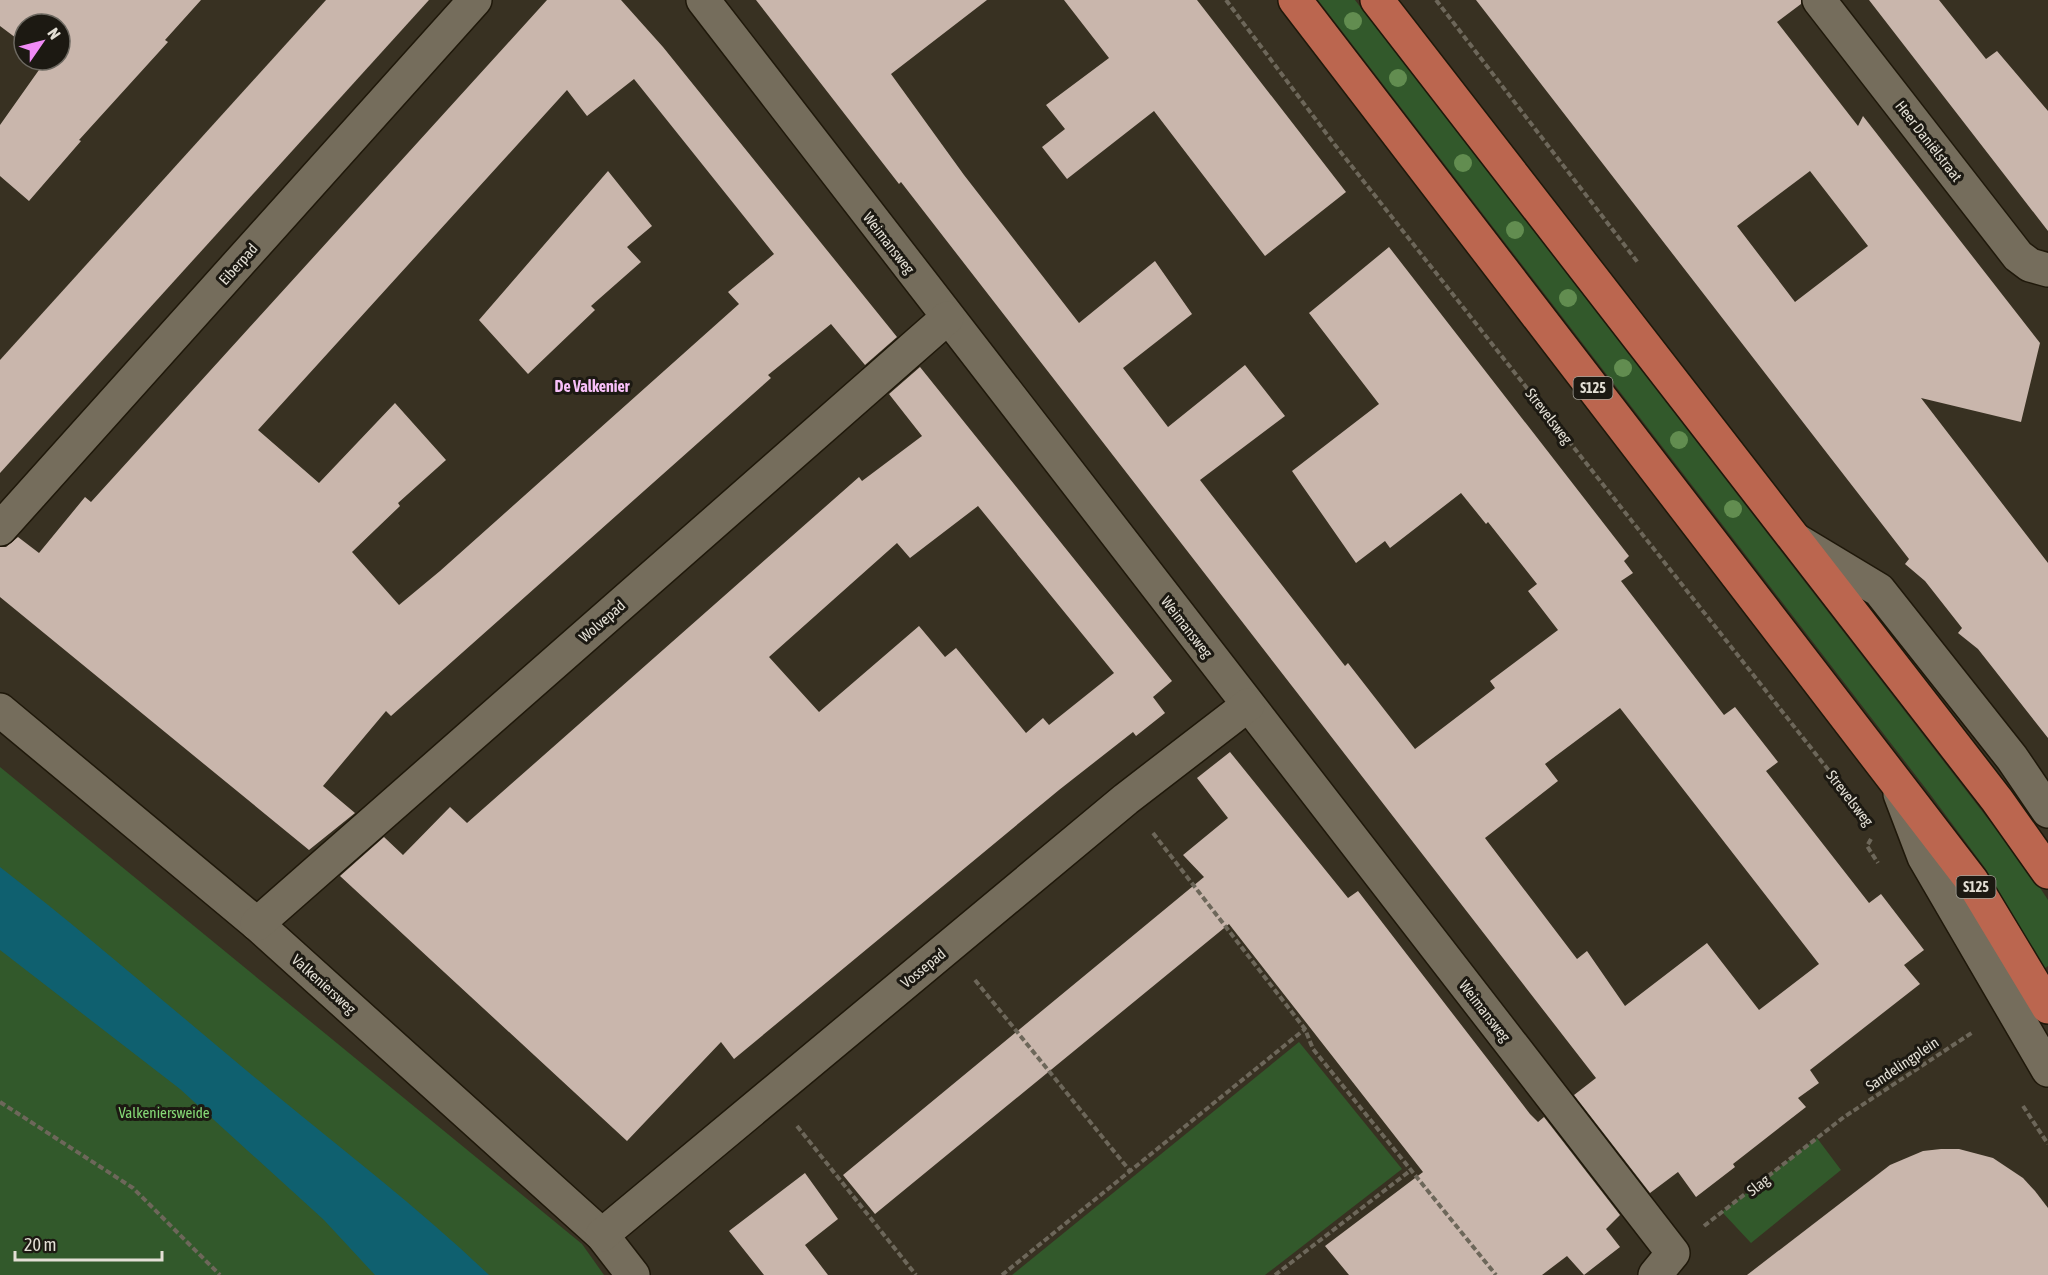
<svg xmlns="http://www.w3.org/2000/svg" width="2048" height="1275" font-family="'Asap Condensed',sans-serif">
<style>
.green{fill:#32592b}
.water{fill:#0f606f}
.building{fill:#c9b6ac;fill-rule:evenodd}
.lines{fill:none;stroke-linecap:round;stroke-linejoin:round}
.minor-casing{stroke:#1f180a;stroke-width:36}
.major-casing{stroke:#1f180a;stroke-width:36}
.path{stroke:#6d675a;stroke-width:4;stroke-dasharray:6 3;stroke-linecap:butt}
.minor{stroke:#756d5c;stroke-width:33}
.major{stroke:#bb664f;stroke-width:33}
.tree{fill:#628d50}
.labels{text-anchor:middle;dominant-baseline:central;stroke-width:6;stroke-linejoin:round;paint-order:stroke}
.shield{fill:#1c1912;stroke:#a7a49a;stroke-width:1.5}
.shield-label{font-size:14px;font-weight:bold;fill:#e3dfd5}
.street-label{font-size:15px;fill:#e3dfd5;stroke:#1c1912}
.park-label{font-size:15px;fill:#85d876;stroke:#1c1912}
.neighbourhood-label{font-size:16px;font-weight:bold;fill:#f7bff9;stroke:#1c1912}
</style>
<rect width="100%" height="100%" fill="#383122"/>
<g class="green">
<polygon points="1318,0 1355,0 2033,877 2048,900 2048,966 2044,969 1985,868 1930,794"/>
<polygon points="0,767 582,1244 604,1275 0,1275"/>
<polygon points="1299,1042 1402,1169 1265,1275 1012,1275"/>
<polygon points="1817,1138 1841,1170 1751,1243 1722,1212"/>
</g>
<path class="water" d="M 0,867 C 93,939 180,1016 270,1090 C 344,1151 420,1209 489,1275 L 375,1275 L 324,1220 L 180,1089 L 0,950 Z"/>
<g class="building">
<polygon points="0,0 201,0 165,40 168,42 79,140 81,141 29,201 0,176 0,125 46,60 60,60 60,24 24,24 24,44 0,26"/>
<polygon points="326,0 429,0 0,473 0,360"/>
<path d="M 547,0 L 621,0 L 663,47 L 897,337 L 865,365 L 831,324 L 768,375 L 771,378 L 391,716 L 386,711 L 323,786 L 355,813 L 309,850 L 0,597 L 0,547 L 6,547 L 18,537 L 39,553 L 85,497 L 91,502 ZM 634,79 L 774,254 L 728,292 L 739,304 L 440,571 L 399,605 L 352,552 L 400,506 L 398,503 L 446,460 L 395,403 L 319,483 L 258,430 L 567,90 L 587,116 Z"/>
<path d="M 756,0 L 987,0 L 891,74 L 964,175 L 1079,323 L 1155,261 L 1192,314 L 1123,368 L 1168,427 L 1245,365 L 1285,416 L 1200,480 L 1345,666 L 1348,663 L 1415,749 L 1495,688 L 1490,681 L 1558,630 L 1528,591 L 1537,584 L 1488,522 L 1486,524 L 1461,493 L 1390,548 L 1385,541 L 1356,563 L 1292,471 L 1379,404 L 1309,313 L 1389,247 L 1629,556 L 1624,561 L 1633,573 L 1621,581 L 1724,715 L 1735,707 L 1778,762 L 1766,771 L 1869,903 L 1881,894 L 1924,950 L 1904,965 L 1920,984 L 1810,1070 L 1819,1083 L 1798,1098 L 1806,1107 L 1733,1164 L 1735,1167 L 1696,1197 L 1678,1172 L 1650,1193 L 1574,1095 L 1596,1078 L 901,182 L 899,184 ZM 1620,708 L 1819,964 L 1759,1010 L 1707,943 L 1625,1006 L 1587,951 L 1577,959 L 1485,838 L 1558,781 L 1545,764 Z"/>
<polygon points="1064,0 1197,0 1346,192 1265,256 1154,111 1067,179 1042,147 1065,129 1046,105 1109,58"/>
<path d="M 1476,0 L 1801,0 L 1801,4 L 1777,22 L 1858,126 L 1863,116 L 2040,343 L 2021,422 L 1921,398 L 2048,563 L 2048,738 L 1978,649 L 1958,633 L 1962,628 L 1925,581 L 1905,564 L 1909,559 ZM 1810,171 L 1868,246 L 1795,302 L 1737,226 Z"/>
<polygon points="1869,0 1939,0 1986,59 1997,51 2048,111 2048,231"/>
<polygon points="608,171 652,226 627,247 641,262 591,306 595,310 528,374 479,320"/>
<path d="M 920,367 L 1172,681 L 1153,697 L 1165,713 L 1136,736 L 1133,732 L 1059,790 L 734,1059 L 721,1042 L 627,1141 L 340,876 L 384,837 L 403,855 L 450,807 L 467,823 L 859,477 L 862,481 L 922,436 L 889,394 ZM 978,506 L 1114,673 L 1049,725 L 1043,718 L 1026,733 L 956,648 L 945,657 L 919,626 L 819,712 L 769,657 L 897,543 L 910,558 Z"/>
<polygon points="1230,752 1348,898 1358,891 1530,1114 1538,1122 1544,1117 1620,1215 1606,1229 1620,1247 1584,1275 1567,1256 1542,1275 1349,1275 1325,1246 1423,1172 1229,924 875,1214 843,1175 1204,877 1183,855 1228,818 1197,778"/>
<polygon points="1941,1149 1959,1149 1993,1158 2023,1178 2035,1191 2048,1208 2048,1275 1747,1275 1890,1165 1923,1151"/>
<polygon points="805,1173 838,1219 805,1245 828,1275 764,1275 729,1231"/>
</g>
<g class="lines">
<defs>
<g id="minor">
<polyline points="703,0 1673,1253 1655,1275"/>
<polyline points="1819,0 2018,256 2030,265 2048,270"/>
<polyline points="0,529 475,0"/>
<polyline points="1796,540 1879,590 2012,758 2048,811"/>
<polyline points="0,710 257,924 602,1235 633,1275"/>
<polyline points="1900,794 1924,857 2048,1070"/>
<polyline points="257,924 947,318"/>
<polyline points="602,1235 1126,799 1248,705"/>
</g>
<g id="major">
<polyline points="1295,0 1972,881 2048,1007"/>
<polyline points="1377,0 1997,800 2048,872"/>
</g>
</defs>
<use href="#minor" class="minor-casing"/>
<use href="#major" class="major-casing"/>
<g class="path">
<polyline points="1226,0 1335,145 1856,805"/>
<polyline points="1436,0 1639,264"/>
<polyline points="1153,833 1305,1029 1313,1049 1496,1275"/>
<polyline points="1871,839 1867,846 1878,863"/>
<polyline points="975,980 1130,1171"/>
<polyline points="0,1102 133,1188 220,1275"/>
<polyline points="2023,1106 2048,1144"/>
<polyline points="797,1126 916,1275"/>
<polyline points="1704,1226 1844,1117 1973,1032"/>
<polyline points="1002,1275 1305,1029"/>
<polyline points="1275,1275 1411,1170"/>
</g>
<use href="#minor" class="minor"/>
<use href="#major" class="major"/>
</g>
<g class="tree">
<circle cx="1353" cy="21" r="9"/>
<circle cx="1398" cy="78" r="9"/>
<circle cx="1463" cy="163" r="9"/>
<circle cx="1515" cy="230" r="9"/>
<circle cx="1568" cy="298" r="9"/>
<circle cx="1623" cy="368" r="9"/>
<circle cx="1679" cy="440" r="9"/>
<circle cx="1733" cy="509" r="9"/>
</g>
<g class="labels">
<g class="shield">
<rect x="1573.5" y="377" width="39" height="22" rx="4.5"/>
<rect x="1956.5" y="876" width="39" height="22" rx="4.5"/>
</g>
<g class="shield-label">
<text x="1593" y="388">S125</text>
<text x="1976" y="887">S125</text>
</g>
<g class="street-label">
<text transform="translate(1929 141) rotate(52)">Heer Daniëlstraat</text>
<text transform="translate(889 243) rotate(52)">Weimansweg</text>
<text transform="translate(238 264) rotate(-48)">Eiberpad</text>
<text transform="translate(1549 416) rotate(52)">Strevelsweg</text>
<text transform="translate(602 621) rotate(-41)">Wolvepad</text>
<text transform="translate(1187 627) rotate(52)">Weimansweg</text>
<text transform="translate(1850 798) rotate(52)">Strevelsweg</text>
<text transform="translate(923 968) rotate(-39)">Vossepad</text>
<text transform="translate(324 984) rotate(42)">Valkeniersweg</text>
<text transform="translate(1485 1011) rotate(52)">Weimansweg</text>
<text transform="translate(1902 1064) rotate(-34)">Sandelingplein</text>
<text transform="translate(1758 1185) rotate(-38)">Slag</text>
</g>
<g class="park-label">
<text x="164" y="1112">Valkeniersweide</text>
</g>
<g class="neighbourhood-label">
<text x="592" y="386">De Valkenier</text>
</g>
</g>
<g transform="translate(42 42) rotate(55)"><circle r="28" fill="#1c1912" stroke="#6c6860" stroke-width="1.5"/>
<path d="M0-4.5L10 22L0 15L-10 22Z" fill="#f08bf6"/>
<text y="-9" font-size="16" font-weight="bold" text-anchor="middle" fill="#e3dfd5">N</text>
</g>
<path d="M15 1251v9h147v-9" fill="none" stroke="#e3dfd5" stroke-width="3"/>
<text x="24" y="1251" font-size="18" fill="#e3dfd5" stroke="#1c1912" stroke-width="4.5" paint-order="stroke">20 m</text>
</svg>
